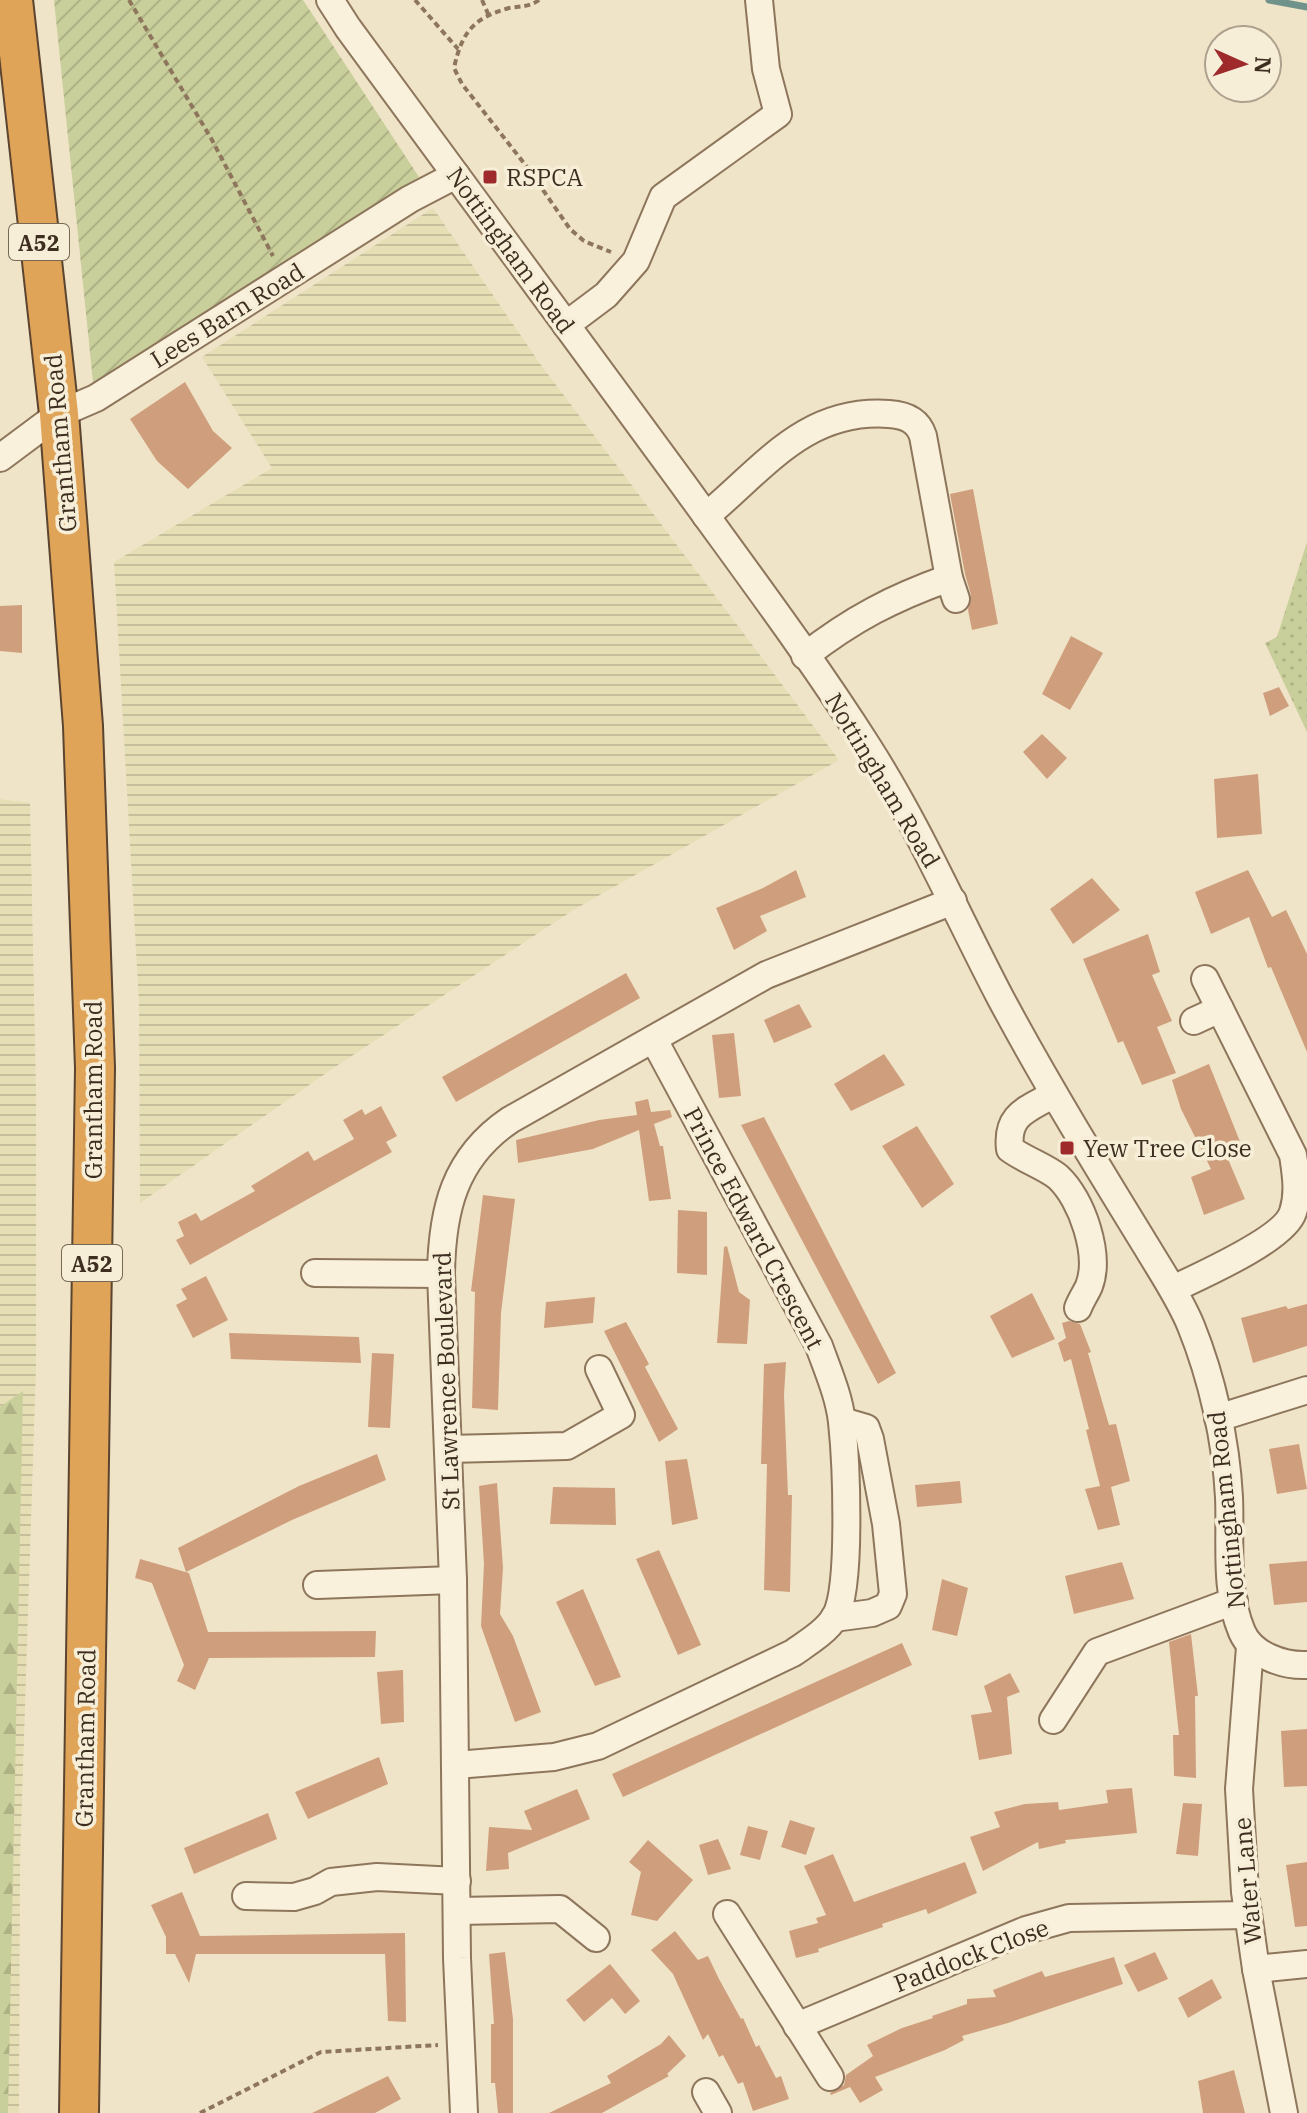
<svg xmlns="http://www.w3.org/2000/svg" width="1307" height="2113" font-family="'IBM Plex Serif',serif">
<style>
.farmland{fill:url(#farmland-rules)}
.grass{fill:url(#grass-dots)}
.forest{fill:url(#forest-firs)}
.garden{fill:url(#garden-furrows)}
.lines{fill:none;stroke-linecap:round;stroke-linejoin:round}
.stream{stroke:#6f938a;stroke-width:7}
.building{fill:#cf9f7d}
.minor-casing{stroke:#8d765c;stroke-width:30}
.highway-casing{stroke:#5b4430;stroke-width:42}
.path{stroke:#8d765c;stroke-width:4;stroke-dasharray:6 4;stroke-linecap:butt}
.minor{stroke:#faf1dc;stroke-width:26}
.highway{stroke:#e0a458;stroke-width:38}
.poi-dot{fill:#9e2a2b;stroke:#f7eed8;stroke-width:3}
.labels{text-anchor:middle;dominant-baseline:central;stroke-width:7;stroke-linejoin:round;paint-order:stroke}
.shield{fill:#f7eed8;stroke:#756857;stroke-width:2}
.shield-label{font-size:22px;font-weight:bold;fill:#3d2e20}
.poi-label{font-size:24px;fill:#3d2e20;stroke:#f7eed8;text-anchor:start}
.street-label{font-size:24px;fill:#3d2e20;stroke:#f7eed8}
</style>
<defs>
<pattern id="farmland-rules" width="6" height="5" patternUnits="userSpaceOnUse" patternTransform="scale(2)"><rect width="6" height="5" fill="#e6deb5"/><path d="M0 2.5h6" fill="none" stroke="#c6bf9b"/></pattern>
<pattern id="grass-dots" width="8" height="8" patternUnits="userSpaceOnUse" patternTransform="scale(2)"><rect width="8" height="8" fill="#c9cf9b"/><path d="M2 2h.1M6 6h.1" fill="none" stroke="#aeb285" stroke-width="1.8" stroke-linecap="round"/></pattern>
<pattern id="forest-firs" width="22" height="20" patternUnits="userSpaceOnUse" patternTransform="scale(2)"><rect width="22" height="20" fill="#c9cf9b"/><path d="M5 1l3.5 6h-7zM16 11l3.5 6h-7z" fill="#aeb285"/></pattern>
<pattern id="garden-furrows" width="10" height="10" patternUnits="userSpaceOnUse" patternTransform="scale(2)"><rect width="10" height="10" fill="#c9cf9b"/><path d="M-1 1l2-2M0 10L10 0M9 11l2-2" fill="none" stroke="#aeb285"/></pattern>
</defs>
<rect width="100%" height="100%" fill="#f0e4c8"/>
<g class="farmland">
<polygon points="433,208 541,365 839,760 575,909 332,1069 140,1203 139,1003 114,562 272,468 202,357"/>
<polygon points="0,799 30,803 36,1092 36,1367 20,1862 19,2113 0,2113"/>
</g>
<polygon class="grass" points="1307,542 1307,732 1265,643 1277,637"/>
<polygon class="forest" points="23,1391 8,2113 0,2113 0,1407"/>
<polygon class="garden" points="54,0 303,0 419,177 120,375 93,382"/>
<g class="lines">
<polyline class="stream" points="1269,0 1307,7"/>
</g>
<g class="building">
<polygon points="185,382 213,431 232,448 188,489 157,461 130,419"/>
<polygon points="973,489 998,624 972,630 968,610 971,595 965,574 950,494"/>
<polygon points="22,605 22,653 0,651 0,606"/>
<polygon points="1071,636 1103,653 1070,710 1042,694"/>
<polygon points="1279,687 1289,706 1270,716 1263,693"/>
<polygon points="1042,734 1067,758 1047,779 1023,752"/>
<polygon points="1258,774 1262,834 1217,838 1214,779"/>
<polygon points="796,870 806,897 760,916 767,931 734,950 716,908 763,888"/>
<polygon points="1248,870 1272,917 1286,910 1307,954 1307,1052 1271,967 1268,968 1249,917 1211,934 1195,892"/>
<polygon points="1092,878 1120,910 1073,944 1050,909"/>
<polygon points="1148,934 1160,972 1152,975 1172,1021 1157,1027 1176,1073 1142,1085 1123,1041 1118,1043 1083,959"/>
<polygon points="626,973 640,998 456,1102 442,1077"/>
<polygon points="799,1004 812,1027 774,1043 764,1020"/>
<polygon points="734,1033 741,1096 719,1098 712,1035"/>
<polygon points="884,1054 905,1085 851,1111 834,1084"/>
<polygon points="1209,1064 1241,1144 1225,1152 1245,1199 1204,1215 1191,1177 1211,1169 1181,1109 1172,1080"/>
<polygon points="648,1099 651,1112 670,1110 672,1117 654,1124 660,1146 663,1146 671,1199 649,1201 639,1130 593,1149 518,1163 516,1140 599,1120 637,1115 635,1102"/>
<polygon points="381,1106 397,1136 386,1142 392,1152 190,1265 176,1240 184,1236 178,1222 196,1213 201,1221 255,1191 251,1186 308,1151 314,1161 354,1139 343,1120 362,1109 365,1115"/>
<polygon points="764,1117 896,1373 878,1384 741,1125"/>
<polygon points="917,1126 954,1184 922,1208 882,1146"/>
<polygon points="483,1195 515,1199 501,1313 498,1410 472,1408 475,1292 471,1291"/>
<polygon points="678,1210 707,1212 707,1275 677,1273"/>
<polygon points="727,1246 739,1292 750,1300 747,1344 717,1343 724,1247"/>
<polygon points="206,1276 228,1320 193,1338 176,1305 187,1299 181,1289"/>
<polygon points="1032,1293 1055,1339 1012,1358 990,1316"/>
<polygon points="595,1297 593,1323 544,1328 546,1302"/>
<polygon points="1307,1304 1307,1346 1253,1363 1241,1318 1286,1306 1288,1309"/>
<polygon points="1069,1321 1080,1324 1091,1352 1088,1353 1109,1425 1116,1424 1130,1481 1111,1487 1120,1525 1098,1530 1085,1489 1100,1486 1086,1430 1089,1429 1071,1359 1064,1362 1058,1343 1066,1338 1062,1323"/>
<polygon points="626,1322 649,1364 645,1367 678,1429 659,1442 604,1331"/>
<polygon points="229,1333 359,1337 361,1363 231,1359"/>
<polygon points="372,1353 394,1354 390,1428 368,1427"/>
<polygon points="786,1362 784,1395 788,1495 792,1495 790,1592 764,1590 767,1464 761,1464 764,1364"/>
<polygon points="1299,1444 1307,1489 1277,1494 1269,1449"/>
<polygon points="377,1454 386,1480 292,1520 186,1572 178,1548 299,1486"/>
<polygon points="687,1459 698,1519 672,1525 665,1461"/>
<polygon points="960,1481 962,1503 917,1507 915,1485"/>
<polygon points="497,1483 503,1568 500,1614 513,1636 541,1712 515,1722 481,1626 484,1564 479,1486"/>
<polygon points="553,1487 615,1488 616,1525 550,1524"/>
<polygon points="659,1550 701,1645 678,1655 636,1559"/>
<polygon points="140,1559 189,1573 208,1632 376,1631 375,1657 209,1658 195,1690 177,1681 184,1665 152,1583 135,1578"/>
<polygon points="1307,1561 1307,1602 1274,1605 1269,1564"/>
<polygon points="1122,1562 1134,1599 1074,1614 1065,1576"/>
<polygon points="942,1579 968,1588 957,1636 932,1630"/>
<polygon points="583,1589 621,1677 595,1686 556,1602"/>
<polygon points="1191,1634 1198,1696 1195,1696 1196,1778 1174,1776 1173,1735 1179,1735 1169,1642"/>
<polygon points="902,1643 912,1665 623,1797 612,1774"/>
<polygon points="403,1670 404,1722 381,1724 377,1672"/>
<polygon points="1010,1673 1020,1692 1007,1697 1012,1754 979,1760 971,1715 992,1712 984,1686"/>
<polygon points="1307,1729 1307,1786 1284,1787 1281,1731"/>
<polygon points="379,1757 388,1784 308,1819 295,1792"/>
<polygon points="1132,1788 1137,1833 1065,1840 1066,1843 1039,1849 1038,1842 983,1871 970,1837 1000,1827 994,1812 1025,1804 1058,1802 1059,1810 1108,1803 1106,1790"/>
<polygon points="577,1789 590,1819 508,1853 509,1869 486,1871 489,1827 532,1830 524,1811"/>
<polygon points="1183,1803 1202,1804 1198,1856 1176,1854"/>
<polygon points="268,1813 277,1839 194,1874 184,1848"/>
<polygon points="790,1820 815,1828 806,1855 781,1847"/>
<polygon points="748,1826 768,1831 760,1860 740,1855"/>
<polygon points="718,1839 731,1869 708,1875 699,1845"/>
<polygon points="648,1840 693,1880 657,1921 631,1915 641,1872 629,1862"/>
<polygon points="833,1854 854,1902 965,1862 977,1893 928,1914 926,1909 882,1924 883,1927 818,1949 819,1952 796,1958 789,1931 818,1923 816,1918 826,1915 804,1866"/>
<polygon points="1307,1862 1307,1926 1295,1927 1286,1865"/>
<polygon points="182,1892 200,1936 405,1933 406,2022 388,2021 385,1954 196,1954 189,1983 175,1954 166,1954 166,1937 151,1905"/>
<polygon points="675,1931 698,1960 708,1956 719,1979 741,2019 743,2018 756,2047 759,2045 776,2078 781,2076 789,2099 753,2111 743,2082 738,2084 723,2055 719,2057 708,2034 703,2040 673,1974 651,1950"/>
<polygon points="505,1952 513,2019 513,2113 498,2113 495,2083 491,2083 491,2024 494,2024 489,1954"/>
<polygon points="1155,1952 1168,1979 1138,1992 1124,1965"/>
<polygon points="1114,1957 1123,1984 1008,2023 962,2036 964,2040 945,2050 875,2077 883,2090 860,2103 850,2087 831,2095 830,2093 844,2085 846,2075 873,2056 867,2045 902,2028 933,2018 932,2016 967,2004 967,1999 996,1997 993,1990 1042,1971 1045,1977"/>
<polygon points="610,1964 640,2001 625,2014 612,1998 584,2022 566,2000"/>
<polygon points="1212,1979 1222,1998 1188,2018 1178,1998"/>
<polygon points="669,2035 686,2056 667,2074 669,2076 602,2113 549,2113 611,2083 607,2076 661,2044"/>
<polygon points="1234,2070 1245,2113 1203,2113 1198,2081"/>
<polygon points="388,2076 401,2099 375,2113 312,2113"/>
</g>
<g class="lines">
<defs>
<g id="minor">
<path d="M 330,0 L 348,28 C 460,179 572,331 683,484 C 745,570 810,656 868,747 C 919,827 956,913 1000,997 C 1046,1083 1097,1166 1148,1249 C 1163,1274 1180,1299 1191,1326 C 1212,1378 1226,1440 1229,1497 C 1231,1541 1224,1590 1242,1632 C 1252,1655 1283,1666 1307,1665"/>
<polyline points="566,325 606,295 636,261 663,197 778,114 766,69 759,0"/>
<polyline points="0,458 59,414 96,398 410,199 456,175"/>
<path d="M 706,516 C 763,469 805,408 889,414 C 905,415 918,420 923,436 L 949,578 L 956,599"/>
<path d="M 805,656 C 852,619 893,598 949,578"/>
<polyline points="1194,1021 1220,1009"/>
<path d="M 1054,1094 C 1027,1110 1006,1114 1010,1149 C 1025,1160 1046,1167 1058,1177 C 1082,1199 1101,1255 1089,1286 C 1086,1293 1081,1300 1078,1308"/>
<polyline points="315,1273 441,1274"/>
<path d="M 1173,1289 C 1200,1276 1285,1239 1293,1212 C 1299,1193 1296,1175 1293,1155 L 1205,979"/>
<polyline points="1218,1418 1307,1390"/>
<polyline points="448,1449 567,1446 621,1415 599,1369"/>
<polyline points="317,1585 453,1580"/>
<polyline points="834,1618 872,1613 888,1606 893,1594 886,1524 870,1439 866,1428 842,1421"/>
<polyline points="1250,1647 1239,1789 1245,1892 1256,1969 1284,2113"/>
<polyline points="1053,1720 1097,1652 1234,1601"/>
<path d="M 456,1765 L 554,1757 L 598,1746 L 793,1653 C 807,1643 826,1632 835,1617 C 852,1588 846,1460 842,1422 C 839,1396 828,1371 819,1346 L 654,1040"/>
<polyline points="246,1896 294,1897 315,1891 331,1882 377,1877 457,1881"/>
<polyline points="458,1911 560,1909 596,1938"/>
<polyline points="727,1914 830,2077"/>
<polyline points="1256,1969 1307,1964"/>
<polyline points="797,2026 1026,1930 1069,1918 1248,1915"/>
<polyline points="706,2092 718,2113"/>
<path d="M 464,2113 L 457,1958 L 453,1580 L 441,1274 C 442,1210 454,1158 510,1120 L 766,975 L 953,901"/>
</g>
<polyline id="highway" points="13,0 59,414 83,726 95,1068 79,2113"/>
</defs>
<use href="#minor" class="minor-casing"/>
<use href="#highway" class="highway-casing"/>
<g class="path">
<polyline points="129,0 212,140 273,256"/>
<polyline points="415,0 458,49"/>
<polyline points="482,0 489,16"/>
<path d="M 539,0 C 530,7 520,6 509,8 C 473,18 462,32 454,68 L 462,84 L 527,167 L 570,229 L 584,241 L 611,252"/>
<polyline points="200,2113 321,2052 438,2045"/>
</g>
<use href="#minor" class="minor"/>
<use href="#highway" class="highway"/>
</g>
<g class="poi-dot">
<rect x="482" y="169" width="16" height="16" rx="4"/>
<rect x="1059" y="1140" width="16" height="16" rx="4"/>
</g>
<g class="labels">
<g class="shield">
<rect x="9" y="224" width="60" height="36" rx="6"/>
<rect x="62" y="1245" width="60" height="36" rx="6"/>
</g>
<g class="shield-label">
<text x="39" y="242">A52</text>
<text x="92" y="1263">A52</text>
</g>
<g class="poi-label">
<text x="506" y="177">RSPCA</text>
<text x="1083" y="1148">Yew Tree Close</text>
</g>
<g class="street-label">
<text transform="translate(511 250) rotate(54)">Nottingham Road</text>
<text transform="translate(227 315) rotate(-32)">Lees Barn Road</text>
<text transform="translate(60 443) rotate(-95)">Grantham Road</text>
<text transform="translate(883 780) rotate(59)">Nottingham Road</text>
<text transform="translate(93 1090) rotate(-90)">Grantham Road</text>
<text transform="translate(754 1228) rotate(62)">Prince Edward Crescent</text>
<text transform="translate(446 1381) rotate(-92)">St Lawrence Boulevard</text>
<text transform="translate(1226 1510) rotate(-96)">Nottingham Road</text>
<text transform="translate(85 1738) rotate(-89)">Grantham Road</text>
<text transform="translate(1247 1881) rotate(-95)">Water Lane</text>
<text transform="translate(971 1955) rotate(-21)">Paddock Close</text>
</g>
</g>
<g transform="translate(1243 64) rotate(93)"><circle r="38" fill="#f7eed8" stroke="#ada18e" stroke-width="2"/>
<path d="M0-6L14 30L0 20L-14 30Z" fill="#9e2a2b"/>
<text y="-12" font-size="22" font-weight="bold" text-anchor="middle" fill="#3d2e20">N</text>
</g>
</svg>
